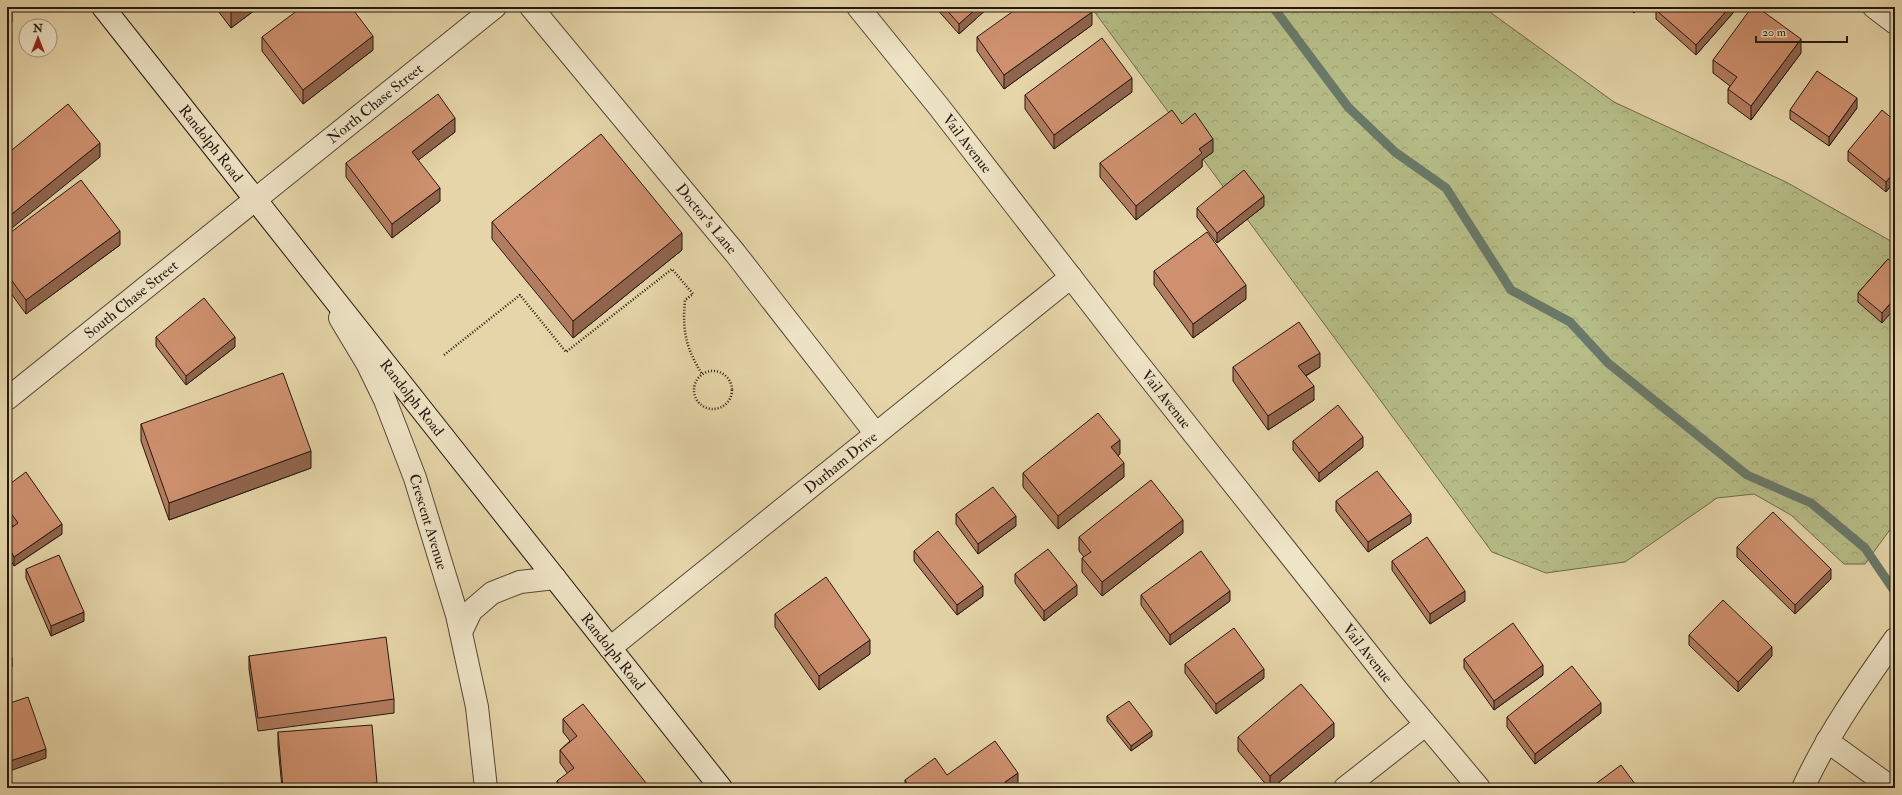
<svg xmlns="http://www.w3.org/2000/svg" width="1902" height="795" font-family="'IM FELL Double Pica',serif">
<style>
.forest{fill:url(#forest-crowns);stroke:#6e6a4b}
.lines{fill:none;stroke-linecap:round;stroke-linejoin:round}
.stream{stroke:#697969;stroke-width:9}
.street-casing{stroke:#554736;stroke-width:24}
.secondary-casing{stroke:#251810;stroke-width:24}
.path{stroke:#251810;stroke-width:2.5;stroke-dasharray:1 2;stroke-linecap:butt}
.street{stroke:#eee4c6;stroke-width:22}
.secondary{stroke:#eee4c6;stroke-width:22}
.wall{fill:#b17c5f;stroke:#251810}
.shaded-wall{fill:#90654d;stroke:#251810}
.building{fill:#ce906e;stroke:#251810}
.labels{text-anchor:middle;dominant-baseline:central;stroke-width:4;stroke-linejoin:round;paint-order:stroke}
.street-label{font-size:15px;fill:#251810;stroke:#eee4c6}
</style>
<defs>
<pattern id="forest-crowns" width="20" height="18" patternUnits="userSpaceOnUse"><rect width="20" height="18" fill="#b6bd86"/><path d="M2 6a3 3 0 1 1 6 0M12 15a3 3 0 1 1 6 0" fill="none" stroke="#9ca273"/></pattern>
</defs>
<rect width="100%" height="100%" fill="#e5d5a8"/>
<filter id="stains"><feTurbulence type="fractalNoise" baseFrequency=".005" numOctaves="4"/><feColorMatrix values="0 0 0 0 .2 0 0 0 0 .09 0 0 0 0 .02 0 0 0 .5 -.17"/></filter>
<radialGradient id="worn" r=".72"><stop offset=".6" stop-color="#630" stop-opacity="0"/><stop offset="1" stop-color="#630" stop-opacity=".3"/></radialGradient>
<polygon class="forest" points="1091,7 1483,7 1614,102 1786,182 1889,240 1895,249 1895,517 1894,524 1865,564 1844,564 1791,515 1754,494 1717,498 1625,562 1546,573 1492,552"/>
<g class="lines">
<polyline class="stream" points="1273,7 1348,107 1395,152 1446,188 1511,290 1570,322 1608,363 1747,475 1811,503 1865,548 1895,592"/>
<defs>
<g id="street">
<path id="s1" d="M 531,7 L 735,253 L 876,434"/>
<path id="s2" d="M 858,7 L 939,107 L 1125,347 L 1397,690 L 1479,788"/>
<polyline points="1874,7 1895,23"/>
<path id="s3" d="M 340,318 L 367,363 L 385,400 L 415,478 L 457,615 L 477,707 L 486,788"/>
<path id="s4" d="M 7,399 L 495,7"/>
<polyline points="461,632 471,611 492,593 520,582 555,578"/>
<path id="s5" d="M 610,648 L 1071,277"/>
<polyline points="1827,741 1892,788"/>
<polyline points="1345,788 1425,725"/>
<path d="M 1803,788 C 1828,734 1861,687 1895,639"/>
</g>
<g id="secondary">
<path id="s6" d="M 103,7 L 721,788"/>
</g>
</defs>
<use href="#street" class="street-casing"/>
<use href="#secondary" class="secondary-casing"/>
<g class="path">
<path d="M 444,355 L 520,295 L 566,352 L 672,269 L 693,294 L 685,300 C 682,331 686,348 702,374"/>
<circle cx="713" cy="390" r="19"/>
</g>
<use href="#street" class="street"/>
<use href="#secondary" class="secondary"/>
</g>
<g class="wall">
<polygon points="215,7 259,7 231,28"/>
<polygon points="935,7 989,7 959,34"/>
<polygon points="1627,7 1639,7 1634,13"/>
<polygon points="1733,7 1733,13 1696,55 1656,19 1656,10"/>
<polygon points="1092,25 1004,89 977,51 977,37"/>
<polygon points="262,37 373,50 303,104 262,51"/>
<polygon points="1801,53 1751,120 1728,103 1728,89 1730,86 1713,73 1713,60"/>
<polygon points="1132,92 1054,149 1025,109 1025,95"/>
<polygon points="1857,108 1829,146 1790,119 1790,110"/>
<polygon points="1895,121 1895,180 1886,192 1848,161 1848,151"/>
<polygon points="1182,124 1213,152 1202,160 1202,167 1136,220 1100,177 1100,163"/>
<polygon points="455,132 418,160 440,201 392,238 346,177 346,163"/>
<polygon points="1264,206 1217,243 1197,217 1197,208"/>
<polygon points="492,222 682,250 573,338 492,239"/>
<polygon points="7,235 120,245 26,314 7,288"/>
<polygon points="1888,259 1882,323 1858,302 1858,293"/>
<polygon points="1154,271 1246,299 1193,338 1154,285"/>
<polygon points="156,337 235,347 186,385 156,346"/>
<polygon points="1233,367 1320,367 1306,376 1314,400 1268,430 1233,381"/>
<polygon points="141,424 311,468 169,520 141,441"/>
<polygon points="1293,441 1363,447 1319,482 1293,450"/>
<polygon points="1120,454 1118,456 1124,477 1058,529 1023,487 1023,473"/>
<polygon points="7,486 62,534 14,566 7,554 7,531 13,526 7,518"/>
<polygon points="1336,501 1411,523 1368,552 1336,511"/>
<polygon points="956,514 1016,526 978,554 956,524"/>
<polygon points="1183,533 1102,596 1082,572 1082,558 1084,557 1079,551 1079,537"/>
<polygon points="1737,547 1831,579 1795,614 1737,557"/>
<polygon points="914,551 983,596 957,615 914,561"/>
<polygon points="1392,561 1465,601 1430,624 1392,570"/>
<polygon points="26,569 84,621 51,636 26,578"/>
<polygon points="1015,574 1077,595 1044,621 1015,583"/>
<polygon points="1141,595 1230,601 1170,645 1141,605"/>
<polygon points="775,614 870,654 819,690 775,627"/>
<polygon points="1689,635 1772,656 1738,692 1689,645"/>
<polygon points="249,656 394,699 394,713 258,731 249,669"/>
<polygon points="1464,659 1543,675 1494,710 1464,668"/>
<polygon points="1185,664 1264,678 1216,714 1185,673"/>
<polygon points="1601,713 1535,764 1507,727 1507,717"/>
<polygon points="1107,716 1152,736 1131,751 1107,721"/>
<polygon points="563,719 650,788 557,788 557,781 568,774 560,763 560,750 570,741 563,732"/>
<polygon points="278,732 377,783 377,788 282,788 278,746"/>
<polygon points="1238,737 1334,737 1272,788 1269,788 1238,751"/>
<polygon points="947,775 1018,788 905,788 905,780"/>
</g>
<g class="shaded-wall">
<polygon points="236,7 259,7 231,28 231,11"/>
<polygon points="978,7 989,7 959,34 959,24"/>
<polygon points="1634,7 1639,7 1634,13"/>
<polygon points="1730,7 1733,7 1733,13 1696,55 1696,45"/>
<polygon points="12,8 12,22 7,25 7,12"/>
<polygon points="1092,12 1092,25 1004,89 1004,75"/>
<polygon points="373,36 373,50 303,104 303,90"/>
<polygon points="1801,39 1801,53 1751,120 1751,106"/>
<polygon points="1132,78 1132,92 1054,149 1054,135"/>
<polygon points="1857,98 1857,108 1829,146 1829,137"/>
<polygon points="455,118 455,132 412,165 412,152"/>
<polygon points="1213,139 1213,152 1202,160 1202,167 1136,220 1136,206 1199,149"/>
<polygon points="100,143 100,157 7,232 7,218"/>
<polygon points="1895,171 1895,180 1886,192 1886,182"/>
<polygon points="440,188 440,201 392,238 392,224"/>
<polygon points="1264,196 1264,206 1217,243 1217,233"/>
<polygon points="120,231 120,245 26,314 26,300"/>
<polygon points="682,233 682,250 573,338 573,321"/>
<polygon points="1246,285 1246,299 1193,338 1193,324"/>
<polygon points="1895,298 1895,308 1882,323 1882,313"/>
<polygon points="235,337 235,347 186,385 186,376"/>
<polygon points="1320,353 1320,367 1298,380 1298,366"/>
<polygon points="1314,386 1314,400 1268,430 1268,416"/>
<polygon points="1363,437 1363,447 1319,482 1319,473"/>
<polygon points="1120,440 1120,454 1111,461 1111,447"/>
<polygon points="311,451 311,468 169,520 169,503"/>
<polygon points="1124,463 1124,477 1058,529 1058,516"/>
<polygon points="1411,514 1411,523 1368,552 1368,542"/>
<polygon points="1016,516 1016,526 978,554 978,544"/>
<polygon points="1183,520 1183,533 1102,596 1102,582"/>
<polygon points="62,524 62,534 14,566 14,557"/>
<polygon points="1831,569 1831,579 1795,614 1795,605"/>
<polygon points="1077,585 1077,595 1044,621 1044,611"/>
<polygon points="983,586 983,596 957,615 957,605"/>
<polygon points="1230,591 1230,601 1170,645 1170,635"/>
<polygon points="1465,591 1465,601 1430,624 1430,614"/>
<polygon points="84,612 84,621 51,636 51,626"/>
<polygon points="870,640 870,654 819,690 819,676"/>
<polygon points="1772,647 1772,656 1738,692 1738,682"/>
<polygon points="12,658 12,667 7,669 7,660"/>
<polygon points="1543,665 1543,675 1494,710 1494,701"/>
<polygon points="1264,669 1264,678 1216,714 1216,704"/>
<polygon points="1601,703 1601,713 1535,764 1535,754"/>
<polygon points="1334,723 1334,737 1272,788 1270,788 1270,776"/>
<polygon points="1152,731 1152,736 1131,751 1131,746"/>
<polygon points="46,749 46,758 7,772 7,762"/>
<polygon points="1018,773 1018,788 1005,788 1005,782"/>
</g>
<g class="building">
<polygon points="7,7 11,7 12,8 7,12"/>
<polygon points="228,7 236,7 231,11"/>
<polygon points="302,7 351,7 373,36 303,90 262,37"/>
<polygon points="944,7 978,7 959,24"/>
<polygon points="1019,7 1088,7 1092,12 1004,75 977,37"/>
<polygon points="1658,7 1730,7 1696,45 1656,10"/>
<polygon points="1752,7 1757,7 1801,39 1751,106 1728,89 1737,77 1713,60"/>
<polygon points="1102,38 1132,78 1054,135 1025,95"/>
<polygon points="1817,71 1857,98 1829,137 1790,110"/>
<polygon points="438,94 455,118 412,152 440,188 392,224 346,163"/>
<polygon points="68,104 100,143 7,218 7,154"/>
<polygon points="1172,110 1182,124 1195,113 1213,139 1199,149 1202,153 1136,206 1100,163"/>
<polygon points="1882,110 1895,121 1895,171 1886,182 1848,151"/>
<polygon points="601,134 682,233 573,321 492,222"/>
<polygon points="1244,170 1264,196 1217,233 1197,208"/>
<polygon points="81,180 120,231 26,300 7,274 7,235"/>
<polygon points="1207,232 1246,285 1193,324 1154,271"/>
<polygon points="1888,259 1895,265 1895,298 1882,313 1858,293"/>
<polygon points="204,298 235,337 186,376 156,337"/>
<polygon points="1299,322 1320,353 1298,366 1314,386 1268,416 1233,367"/>
<polygon points="283,373 311,451 169,503 141,424"/>
<polygon points="1338,405 1363,437 1319,473 1293,441"/>
<polygon points="1098,413 1120,440 1111,447 1124,463 1058,516 1023,473"/>
<polygon points="1377,471 1411,514 1368,542 1336,501"/>
<polygon points="26,472 62,524 14,557 7,544 7,531 18,523 7,508 7,486"/>
<polygon points="1151,480 1183,520 1102,582 1082,558 1091,552 1079,537"/>
<polygon points="993,487 1016,516 978,544 956,514"/>
<polygon points="1773,512 1831,569 1795,605 1737,547"/>
<polygon points="938,531 983,586 957,605 914,551"/>
<polygon points="1427,537 1465,591 1430,614 1392,561"/>
<polygon points="1048,549 1077,585 1044,611 1015,574"/>
<polygon points="1201,551 1230,591 1170,635 1141,595"/>
<polygon points="59,555 84,612 51,626 26,569"/>
<polygon points="826,577 870,640 819,676 775,614"/>
<polygon points="1723,600 1772,647 1738,682 1689,635"/>
<polygon points="1513,623 1543,665 1494,701 1464,659"/>
<polygon points="1234,628 1264,669 1216,704 1185,664"/>
<polygon points="386,637 394,699 258,718 249,656"/>
<polygon points="7,644 12,658 7,660"/>
<polygon points="1572,666 1601,703 1535,754 1507,717"/>
<polygon points="1301,684 1334,723 1270,776 1238,737"/>
<polygon points="28,697 46,749 7,762 7,704"/>
<polygon points="1129,701 1152,731 1131,746 1107,716"/>
<polygon points="583,704 650,788 563,788 557,781 574,768 560,750 577,736 563,719"/>
<polygon points="372,725 377,783 318,788 283,788 278,732"/>
<polygon points="995,741 1018,773 1005,782 1009,788 910,788 905,780 935,758 947,775"/>
<polygon points="1621,765 1638,788 1590,788"/>
</g>
<g class="labels">
<g class="street-label">
<text stroke="none"><textPath href="#s4" startOffset="472">North Chase Street</textPath></text>
<text stroke="none"><textPath href="#s6" startOffset="174">Randolph Road</textPath></text>
<text stroke="none"><textPath href="#s2" startOffset="175">Vail Avenue</textPath></text>
<text stroke="none"><textPath href="#s1" startOffset="275">Doctor's Lane</textPath></text>
<text stroke="none"><textPath href="#s4" startOffset="159">South Chase Street</textPath></text>
<text stroke="none"><textPath href="#s6" startOffset="498">Randolph Road</textPath></text>
<text stroke="none"><textPath href="#s2" startOffset="499">Vail Avenue</textPath></text>
<text stroke="none"><textPath href="#s5" startOffset="296">Durham Drive</textPath></text>
<text stroke="none"><textPath href="#s3" startOffset="223">Crescent Avenue</textPath></text>
<text stroke="none"><textPath href="#s6" startOffset="822">Randolph Road</textPath></text>
<text stroke="none"><textPath href="#s2" startOffset="823">Vail Avenue</textPath></text>
</g>
</g>
<rect width="1902" height="795" fill="none" stroke="#e5d5a8" stroke-width="24"/>
<rect x="8" y="8" width="1886" height="779" fill="none" stroke="#251810" stroke-width="2"/>
<rect x="12" y="12" width="1878" height="771" fill="none" stroke="#251810"/>
<g transform="translate(38 38)"><circle r="19" fill="#eee4c6" stroke="#9e927d"/>
<path d="M0-3L7 15L0 10L-7 15Z" fill="#8f2418"/>
<text y="-6" font-size="11" font-weight="bold" text-anchor="middle" fill="#251810">N</text>
</g>
<path d="M1756 36v6h91v-6" fill="none" stroke="#251810" stroke-width="2"/>
<text x="1762" y="36" font-size="12" fill="#251810" stroke="#eee4c6" stroke-width="3" paint-order="stroke">20 m</text>
<rect width="100%" height="100%" filter="url(#stains)"/>
<rect width="100%" height="100%" fill="url(#worn)"/>
</svg>
